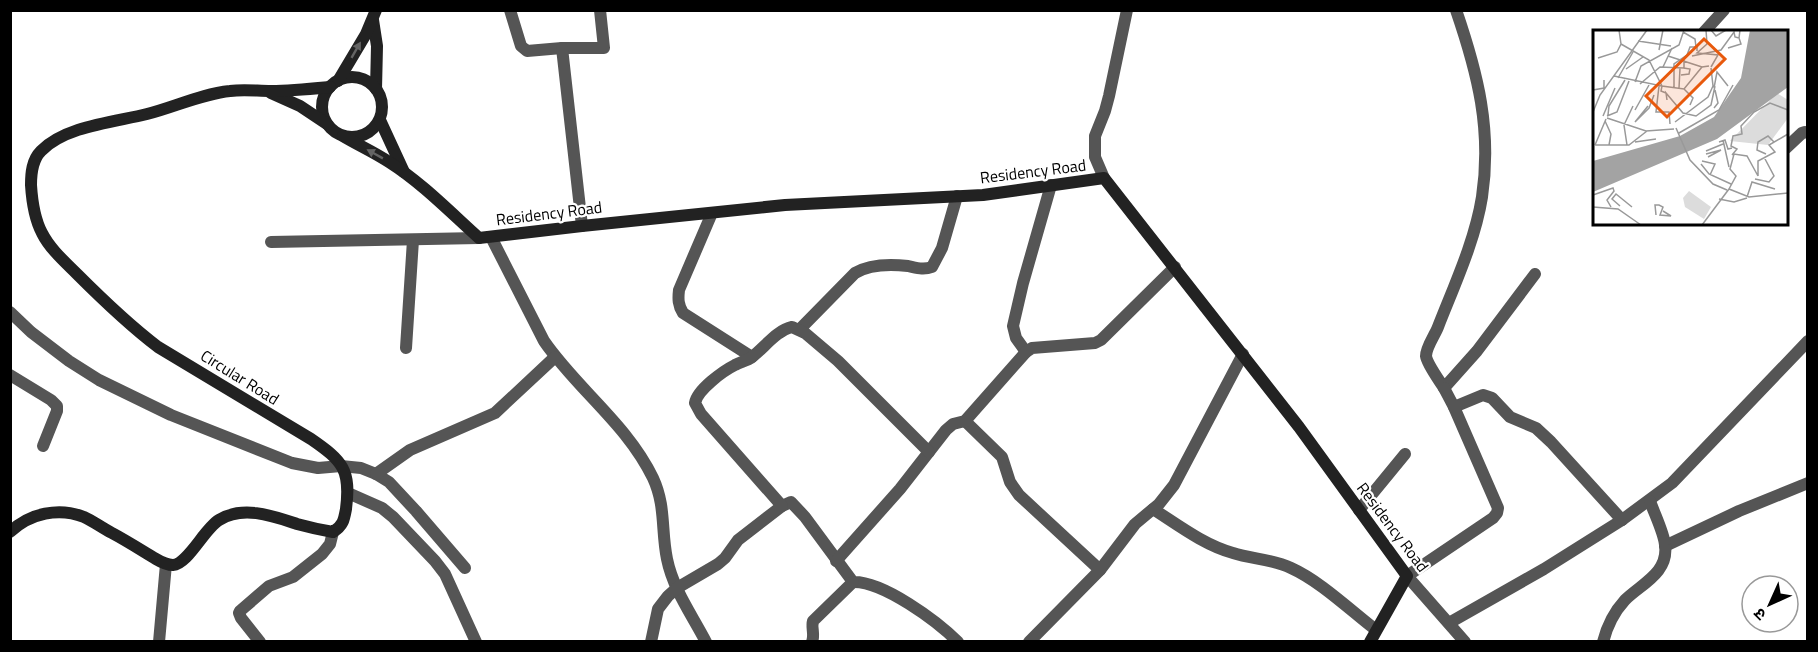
<svg xmlns="http://www.w3.org/2000/svg" width="1818" height="652" font-family="'Titillium Web','Noto Sans Devanagari',sans-serif">
<style>
.lines{fill:none;stroke-linecap:round;stroke-linejoin:round}
.minor{stroke:#555;stroke-width:12}
.tertiary{stroke:#555;stroke-width:12}
.secondary{stroke:#222;stroke-width:12}
.oneway{fill:#646464}
.labels{text-anchor:middle;dominant-baseline:central;stroke-width:4.5;stroke-linejoin:round;paint-order:stroke}
.street-label{font-size:16px;fill:#000;stroke:#fff}
.inset-road{fill:none;stroke:#999;stroke-width:1.5}
.view{fill:#e8590c;fill-opacity:0.15;stroke:#e8590c;stroke-width:3}
.inset-edge{fill:none;stroke:#000;stroke-width:3}
</style>
<rect width="100%" height="100%" fill="#fff"/>
<g class="lines">
<g class="minor">
<polyline points="510,10 521,46 527,51 562,48 604,48 600,10"/>
<path d="M 1456,10 C 1478,74 1492,130 1482,197 C 1475,241 1454,286 1438,327 C 1435,335 1426,347 1426,356 C 1427,364 1439,380 1444,388 L 1477,351 L 1535,274"/>
<polyline points="1704,32 1724,10"/>
<polyline points="562,48 582,226"/>
<polyline points="1786,148 1802,133 1805,132 1808,133"/>
<polyline points="1104,178 1095,157 1095,136 1105,111 1109,96 1127,10"/>
<path d="M 712,213 L 679,290 C 678,299 678,305 683,313 L 752,357"/>
<path d="M 491,237 L 544,341 C 577,389 627,424 653,478 C 666,506 661,530 667,559 C 673,589 692,615 706,642"/>
<polyline points="271,242 479,238"/>
<polyline points="10,312 31,332 69,361 99,380 171,415 292,463 318,468 341,466 361,468 376,474 389,482 416,511 465,568"/>
<path d="M 800,329 L 855,273 C 870,264 890,264 908,266 C 916,268 924,270 932,267 L 942,248 L 957,196"/>
<polyline points="406,348 413,240"/>
<polyline points="1026,352 1016,338 1013,326 1023,283 1051,185"/>
<polyline points="10,375 51,400 57,406 57,411 43,446"/>
<polyline points="1454,407 1483,395 1492,398 1510,417 1536,428 1551,442 1622,520"/>
<polyline points="965,421 1002,457 1010,482 1019,495 1100,570"/>
<polyline points="376,474 410,450 495,413 555,357"/>
<polyline points="348,493 382,508 393,517 435,561 445,574 476,642"/>
<path d="M 782,506 L 791,502 L 805,517 L 853,582 C 883,581 937,621 958,642"/>
<path d="M 1153,509 C 1178,525 1204,545 1233,553 C 1252,559 1272,559 1291,568 C 1320,581 1350,610 1376,630"/>
<polyline points="1359,510 1405,454"/>
<polyline points="1665,546 1739,511 1808,483"/>
<polyline points="836,561 900,489 946,430 953,424 965,421 1026,352 1032,348 1095,343 1101,340 1175,267"/>
<polyline points="1407,576 1493,518 1497,513 1498,508 1454,407 1444,388"/>
<polyline points="1449,623 1544,569 1622,520 1672,483 1808,341"/>
<polyline points="159,642 166,564"/>
<polyline points="260,642 241,618 239,613 240,611 269,586 293,577 322,554 330,544 333,532"/>
<path d="M 651,642 L 658,609 L 668,596 L 677,588 L 718,564 L 725,558 L 738,540 L 782,506 L 701,414 L 695,403 C 697,390 723,371 735,365 C 740,362 747,361 752,357 C 764,348 777,330 792,327 L 805,333 L 838,361 L 929,452"/>
<path d="M 812,642 C 815,634 811,628 813,621 L 853,582"/>
<polyline points="1029,642 1100,570 1135,524 1159,504 1174,485 1243,354"/>
<path d="M 1603,642 C 1607,626 1614,612 1625,600 C 1641,584 1669,573 1665,545 C 1664,533 1654,513 1650,501"/>
</g>
<polyline class="tertiary" points="1407,576 1465,642"/>
<g class="secondary">
<polyline points="373,20 377,46 376,89"/>
<circle cx="352" cy="107" r="30"/>
<polyline points="338,81 366,34 376,10"/>
<polyline points="271,93 300,106 327,124"/>
<polyline points="380,120 404,172"/>
<path d="M 343,136 C 358,145 374,152 389,162 C 422,183 450,212 479,238 L 582,226 L 785,205 L 983,195 L 1104,178 L 1299,427 L 1407,576 L 1370,642"/>
<path d="M 10,532 C 30,513 59,507 84,517 C 93,521 102,528 112,533 C 127,541 141,550 156,559 C 161,562 167,565 173,565 C 188,564 204,529 219,520 C 243,505 273,516 297,524 C 308,527 321,530 333,532 C 343,526 344,520 346,509 C 351,470 343,461 311,439 L 158,347 C 129,325 103,300 77,274 C 65,262 50,249 42,233 C 34,218 32,201 31,185 C 31,173 32,160 41,151 C 65,126 115,122 147,114 C 175,107 201,94 230,91 C 244,89 257,91 271,91 C 291,91 310,89 330,87"/>
</g>
</g>
<defs><path id="oneway-solid" d="M-6-.8H1V-3.2L6.5 0L1 3.2V.8H-6Z" transform="scale(1.5)"/></defs>
<g class="oneway">
<use href="#oneway-solid" transform="translate(356 50) rotate(-60)"/>
<use href="#oneway-solid" transform="translate(375 154) rotate(-151)"/>
</g>
<g class="labels">
<g class="street-label">
<text transform="translate(1033 171) rotate(-7)">Residency Road</text>
<text transform="translate(549 213) rotate(-7)">Residency Road</text>
<text transform="translate(240 377) rotate(32)">Circular Road</text>
<text transform="translate(1393 527) rotate(53)">Residency Road</text>
</g>
</g>
<g transform="translate(1593 30)">
<rect width="195" height="195" fill="#fff"/>
<path d="M 184,63 L 195,70 L 195,88 L 175,115 L 137,111 Z" fill="#dcdcdc"/>
<path d="M 96,161 L 118,177 L 111,189 L 92,177 L 90,168 Z" fill="#dcdcdc"/>
<path d="M 157,0 L 195,0 L 195,57 L 124,109 L 0,162 L 0,131 L 87,106 L 121,87 L 148,48 Z" fill="#a3a3a3"/>
<path class="inset-road" d="M 113,0 L 114,14 L 104,23 L 125,25 L 118,37M 118,0 L 123,6 L 133,0M 90,2 L 102,9 L 103,17M 45,11 L 78,16M 28,14 L 56,30 L 69,56 L 91,59 L 109,37 L 116,36M 135,18 L 148,14 L 146,8M 66,20 L 70,0M 75,26 L 109,37M 99,26 L 128,20 L 141,2 L 142,7 L 146,8 L 147,0M 5,28 L 24,22 L 28,14 L 26,0M 70,37 L 79,18M 33,39 L 50,27M 88,45 L 96,44 L 97,39 L 91,38 L 91,30M 21,46 L 69,56 L 68,61 L 73,63M 25,48 L 40,22M 42,52 L 48,36 L 86,15 L 91,0M 47,54 L 67,37 L 91,38M 66,56 L 63,82 L 76,82 L 77,94M 81,58 L 81,34 L 94,25 L 97,17 L 104,17 L 104,21M 86,58 L 87,38M 121,58 L 124,42 L 135,56M 91,59 L 100,68 L 97,75M 0,60 L 11,58 L 11,50M 74,70 L 73,63 L 90,83 L 103,86 L 118,75 L 122,56M 121,78 L 125,73 L 122,60M 42,80 L 56,55M 0,82 L 7,65 L 54,0M 15,85 L 16,76 L 32,50M 10,86 L 22,58M 14,86 L 24,82 L 36,51M 14,88 L 53,101 L 81,99M 12,91 L 18,104 L 16,115M 42,92 L 56,78 L 61,65M 42,92 L 55,76M 82,92 L 115,67 L 120,56 L 118,38M 83,98 L 97,130 L 120,154 L 134,160M 86,103 L 126,80 L 140,55M 130,110 L 136,137M 42,112 L 63,109M 126,112 L 132,110 L 135,119 L 139,118M 2,115 L 36,115 L 54,101M 2,115 L 13,89M 34,115 L 31,95 L 40,76M 113,121 L 130,114M 113,124 L 128,120 L 115,127M 173,124 L 164,120 L 165,112 L 175,106 L 181,112M 139,125 L 144,119 L 138,116 L 140,106 L 149,104 L 148,96 L 161,82 L 177,73 L 195,80M 109,131 L 122,134 L 117,145M 108,134 L 116,144 L 138,154M 165,146 L 165,131 L 182,122 L 176,115 L 195,104M 162,149 L 176,152 L 181,146 L 171,127M 136,159 L 143,146 L 137,139 L 141,124 L 154,126 L 165,146M 0,165 L 20,158 L 21,161 L 14,170 L 18,177M 154,167 L 159,152 L 182,159M 126,169 L 141,172 L 154,168M 27,176 L 19,169 L 23,164 L 39,177M 0,177 L 25,179 L 48,195M 63,185 L 62,175 L 66,175 L 70,177 L 67,185 L 78,186 L 70,181M 109,195 L 136,159 L 156,167 L 195,163"/>
<path class="view" d="M 111,9 L 132,29 L 74,87 L 53,66 Z"/>
<rect width="195" height="195" class="inset-edge"/>
</g>
<rect width="1818" height="652" fill="none" stroke="#000000" stroke-width="24"/>
<g transform="translate(1770 604) rotate(225)"><circle r="28" fill="#ffffff" stroke="#999999" stroke-width="1.5"/>
<path d="M0-4.5L10 22L0 15L-10 22Z" fill="#000000"/>
<text y="-9" font-size="16" font-weight="bold" text-anchor="middle" fill="#000000">उ</text>
</g>
</svg>
